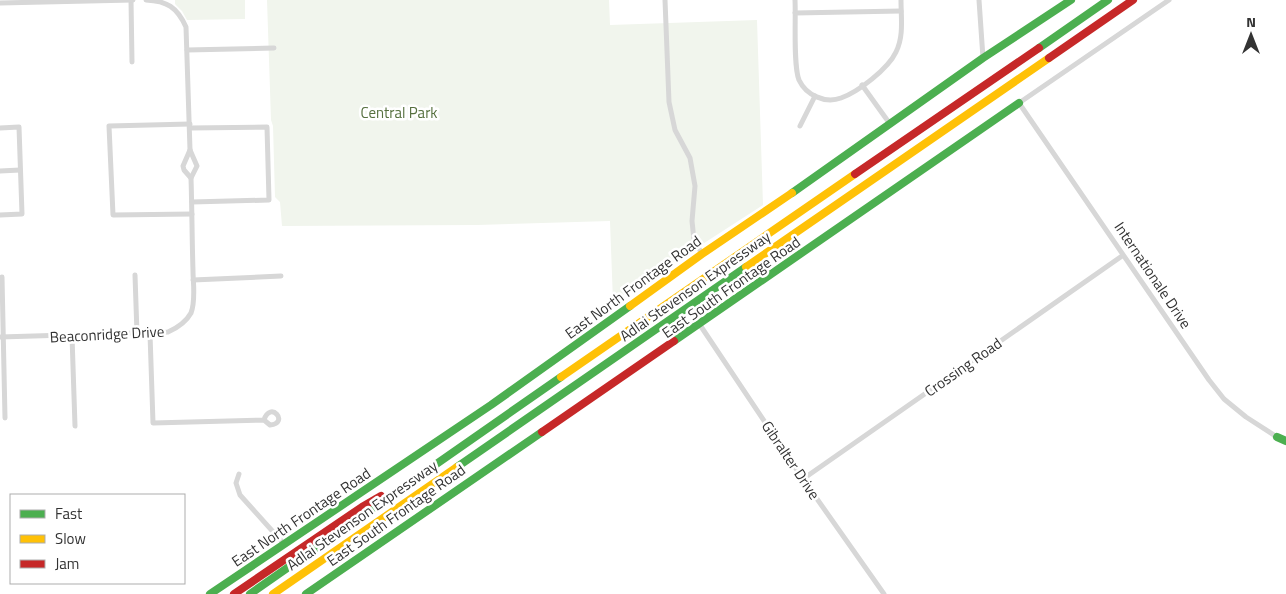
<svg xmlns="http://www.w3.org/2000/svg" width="1286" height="594" font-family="'Titillium Web',sans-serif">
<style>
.green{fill:#f1f5ed}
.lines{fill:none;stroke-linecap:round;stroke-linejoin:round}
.street{stroke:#d7d7d7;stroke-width:5}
.fast{stroke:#4caf50;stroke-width:8}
.slow{stroke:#ffc107;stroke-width:8}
.jam{stroke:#c62828;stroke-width:8}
.labels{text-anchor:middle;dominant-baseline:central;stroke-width:5;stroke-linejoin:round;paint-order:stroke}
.park-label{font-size:15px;fill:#56703f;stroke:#fff}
.street-label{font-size:15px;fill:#333;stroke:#fff}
</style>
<rect width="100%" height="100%" fill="#fff"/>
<g class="green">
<polygon points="175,0 245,0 245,19 187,20 182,11 175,4"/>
<polygon points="267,0 609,0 610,25 757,20 763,205 613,302 610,221 477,225 282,226 280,202 275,197 273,126 271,120"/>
</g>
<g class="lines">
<g class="street">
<polyline points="131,0 132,62"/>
<polyline points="665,0 669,102 675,130 690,158 695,186 692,221 694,240 702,254"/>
<path d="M 795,0 C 796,18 793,65 799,80 C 806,95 825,104 841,98 C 858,92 888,69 896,52 C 904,36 901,18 901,0"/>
<polyline points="979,0 983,58"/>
<polyline points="1169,0 1019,103 1209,380 1224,399 1246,417 1277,437"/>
<polyline points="0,3 133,0"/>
<polyline points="795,13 901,11"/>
<polyline points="187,50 274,48"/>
<polyline points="862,85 890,124"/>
<polyline points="190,124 109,126 113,215 192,214"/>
<polyline points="800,126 815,96"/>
<polyline points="0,128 19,127 22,214 0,215"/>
<polyline points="190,128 267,127 269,200 192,202"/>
<polyline points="190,150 183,166 184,170 191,178"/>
<polyline points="0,171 20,170"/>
<polyline points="135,275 137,334"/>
<polyline points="2,277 5,418"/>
<polyline points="193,280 281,276"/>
<polyline points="700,325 803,479 884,594"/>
<path d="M 150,334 L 153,423 L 264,420 L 270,425 C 290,423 270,400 264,420"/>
<polyline points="72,336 75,426"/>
<path d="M 0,337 L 168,332 C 177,328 186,322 191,313 C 196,300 193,283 193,271 C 192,240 192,209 191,178 L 197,166 L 190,150 L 186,27 C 177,7 167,1 146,0"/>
<polyline points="239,474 236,483 240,495 284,544"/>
<polyline points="803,479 1122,256"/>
</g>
<g class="fast">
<polyline points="1039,48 1108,0"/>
<polyline points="792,193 983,58 1071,0"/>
<polyline points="674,341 1019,103"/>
<polyline points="1277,437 1286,441"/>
<polyline points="457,467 746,267"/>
<polyline points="210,594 491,405 630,306"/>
<polyline points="250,594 561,377"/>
<polyline points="306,594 542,432"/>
</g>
<g class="slow">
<polyline points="746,267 1049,58"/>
<polyline points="630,306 702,254 792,193"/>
<polyline points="561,377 855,174"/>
<polyline points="273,594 457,467"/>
</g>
<g class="jam">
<polyline points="1049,58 1133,0"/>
<polyline points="855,174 1039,48"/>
<polyline points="542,432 674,341"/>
<polyline points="234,594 362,507 381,496"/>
</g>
</g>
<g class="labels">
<g class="park-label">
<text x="399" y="112">Central Park</text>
</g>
<g class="street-label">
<text transform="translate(1153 275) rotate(56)">Internationale Drive</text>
<text transform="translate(695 286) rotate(-35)">Adlai Stevenson Expressway</text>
<text transform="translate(633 287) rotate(-36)">East North Frontage Road</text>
<text transform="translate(731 287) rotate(-35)">East South Frontage Road</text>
<text transform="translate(107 334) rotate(-3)">Beaconridge Drive</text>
<text transform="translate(963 367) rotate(-35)">Crossing Road</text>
<text transform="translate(791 460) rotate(56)">Gibralter Drive</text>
<text transform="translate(362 515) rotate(-35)">Adlai Stevenson Expressway</text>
<text transform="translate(396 515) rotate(-35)">East South Frontage Road</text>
<text transform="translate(301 517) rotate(-34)">East North Frontage Road</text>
</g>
</g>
<rect x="10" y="494" width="175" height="90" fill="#ffffff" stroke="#adadad"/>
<rect x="20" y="510" width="25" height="8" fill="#4caf50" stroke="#adadad"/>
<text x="55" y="519" font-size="15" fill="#333333">Fast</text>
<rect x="20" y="535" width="25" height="8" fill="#ffc107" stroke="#adadad"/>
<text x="55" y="544" font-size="15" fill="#333333">Slow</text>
<rect x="20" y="560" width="25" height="8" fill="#c62828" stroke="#adadad"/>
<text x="55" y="569" font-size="15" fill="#333333">Jam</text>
<g transform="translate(1251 35)" stroke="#ffffff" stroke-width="4" paint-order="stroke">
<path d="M0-4L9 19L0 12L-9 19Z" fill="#333333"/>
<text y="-8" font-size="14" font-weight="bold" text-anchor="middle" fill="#333333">N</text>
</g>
</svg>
